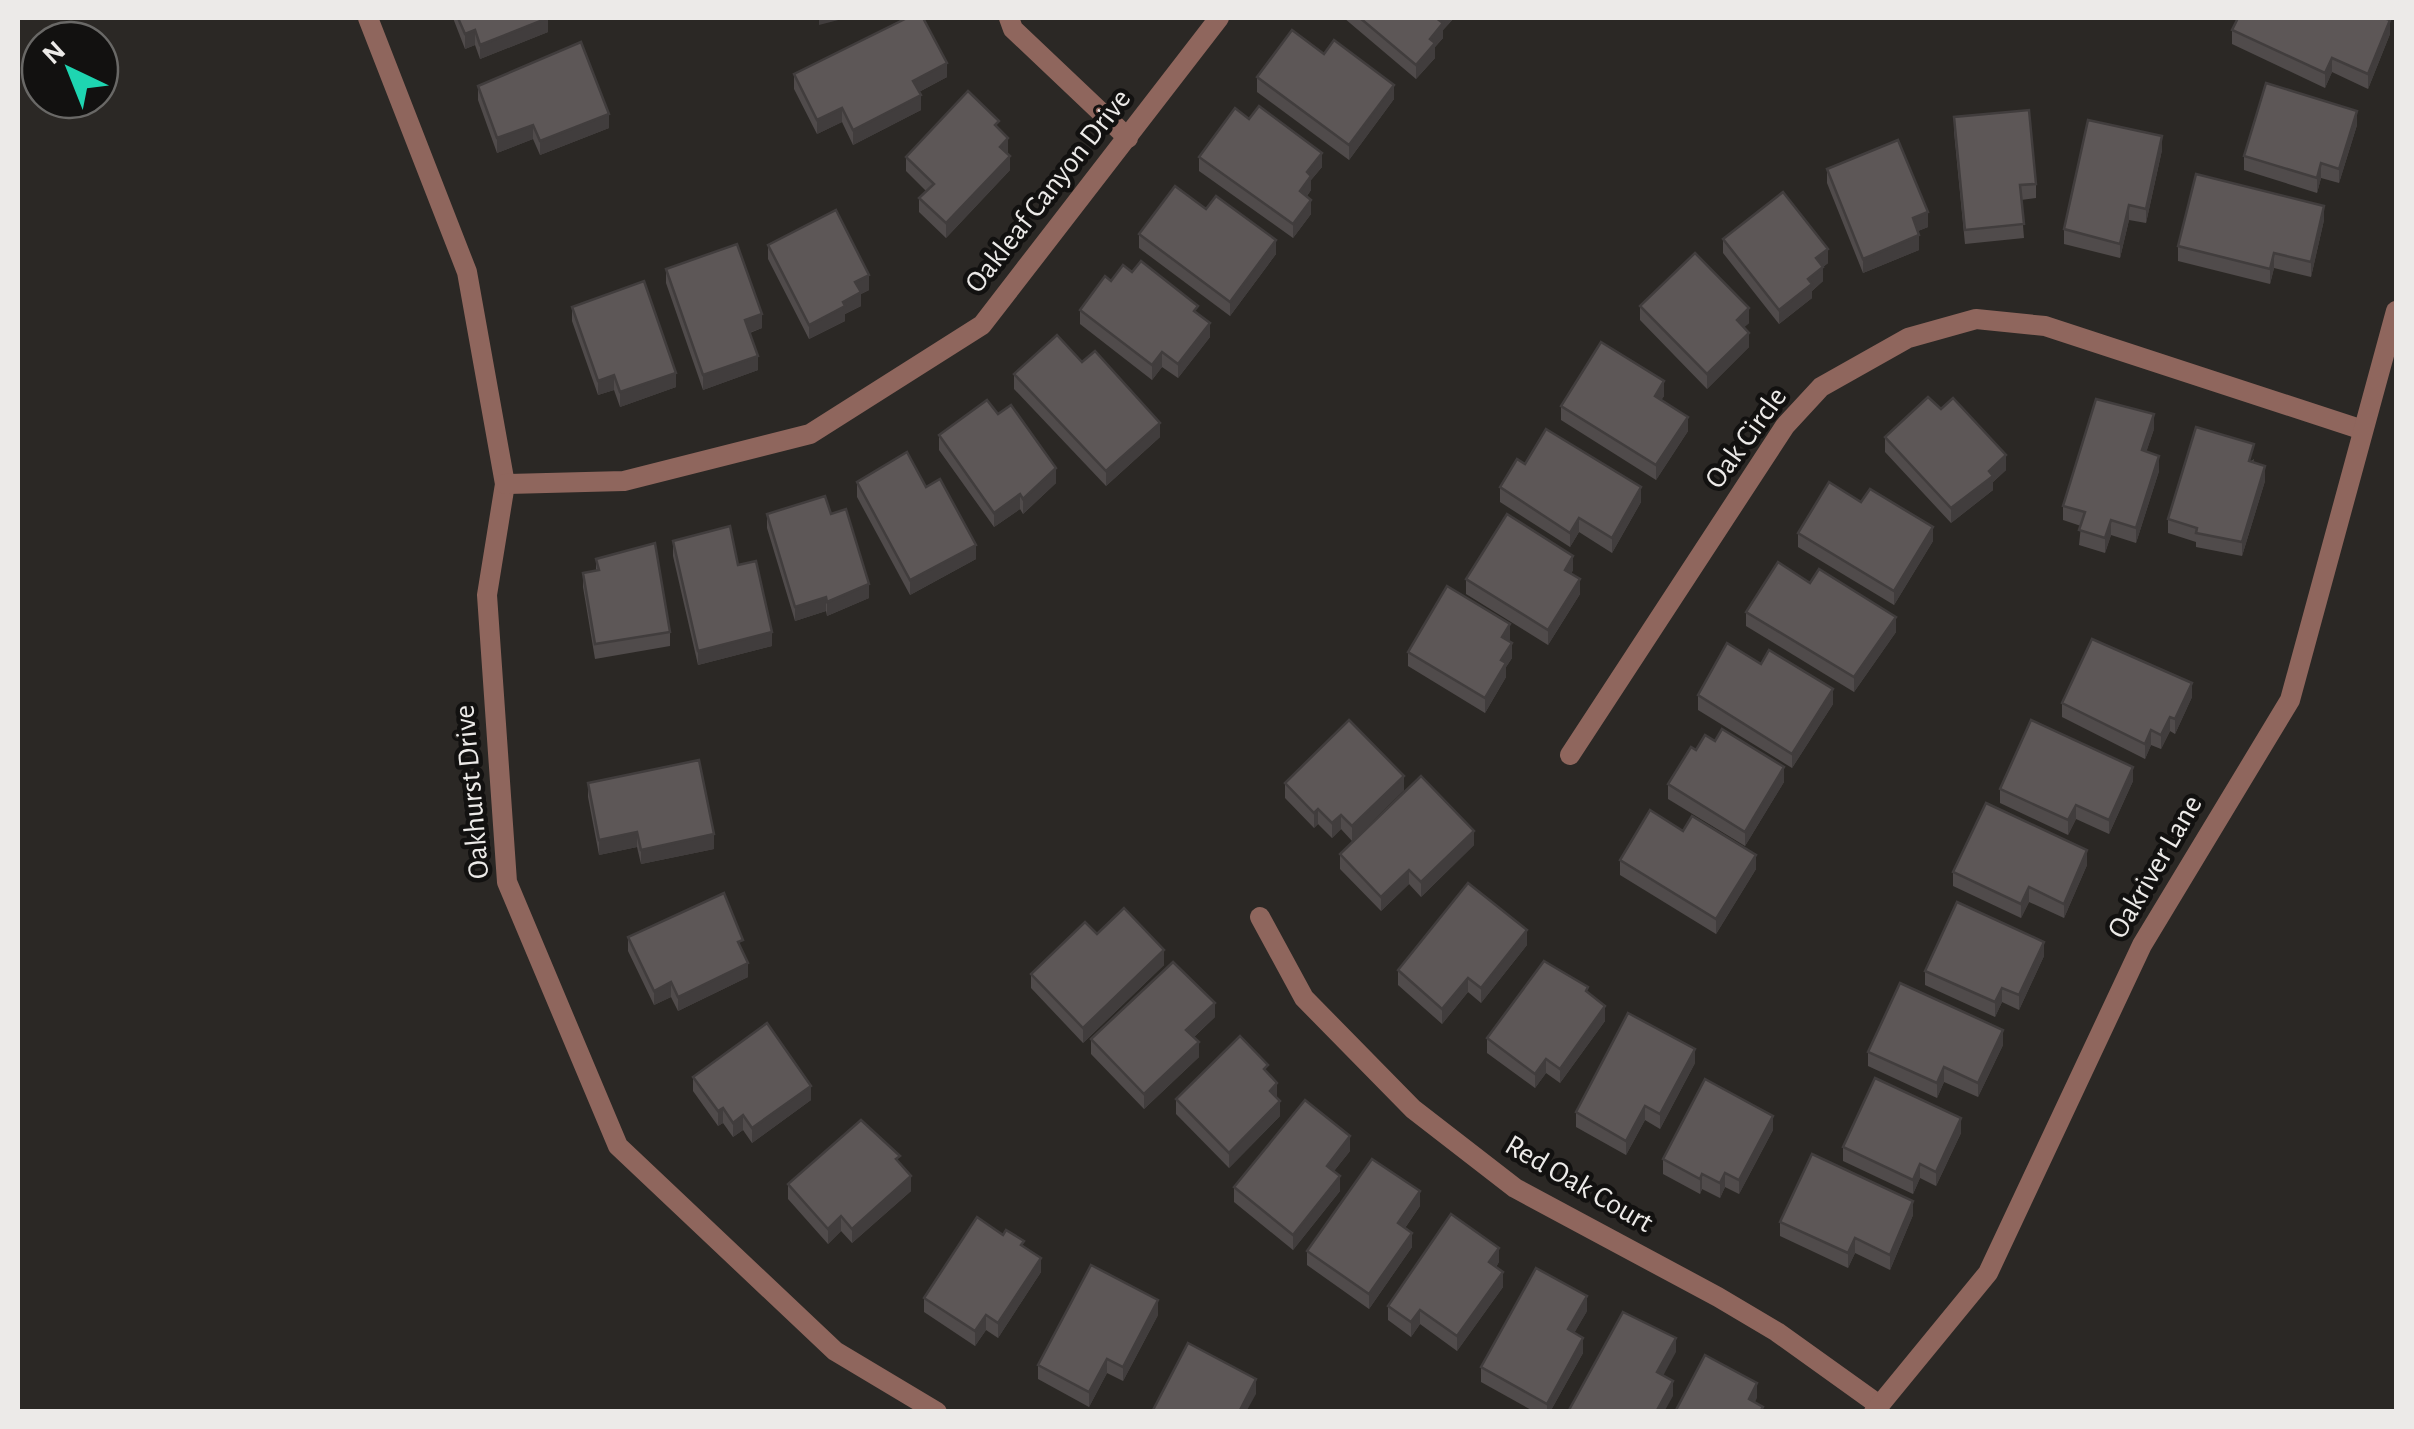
<svg xmlns="http://www.w3.org/2000/svg" width="2414" height="1429" font-family="'Alegreya Sans',sans-serif">
<style>
.lines{fill:none;stroke-linecap:round;stroke-linejoin:round}
.street{stroke:#8f665d;stroke-width:20}
.wall{fill:#504b4b}
.shaded-wall{fill:#413d3d}
.building{fill:#5d5757;stroke:#413d3d;stroke-width:2.5}
.labels{text-anchor:middle;dominant-baseline:central;stroke-width:9;stroke-linejoin:round;paint-order:stroke}
.street-label{font-size:30px;fill:#eceae8;stroke:#121110}
</style>
<rect width="100%" height="100%" fill="#2b2825"/>
<g class="lines">
<g class="street">
<polyline points="368,18 467,272 505,484 487,595 507,882 618,1146 835,1351 937,1412"/>
<polyline points="1009,18 1013,29 1128,138"/>
<polyline points="505,484 624,481 810,434 982,325 1219,18"/>
<polyline points="1570,755 1785,426 1821,387 1908,338 1976,319 2045,326 2363,430"/>
<polyline points="1260,917 1304,998 1413,1109 1515,1188 1718,1297 1777,1332 1879,1405"/>
<polyline points="1874,1412 1988,1273 2142,945 2290,700 2396,311"/>
</g>
</g>
<g class="wall">
<polygon points="453,18 548,18 548,32 480,59 475,45 465,49"/>
<polygon points="1344,18 1454,18 1443,30 1443,38 1435,47 1435,58 1416,79"/>
<polygon points="2232,30 2390,34 2368,89 2332,72 2325,88 2232,44"/>
<polygon points="1324,54 1394,99 1349,160 1257,92 1257,77"/>
<polygon points="794,74 947,77 919,92 921,110 853,145 842,122 817,134 794,89"/>
<polygon points="478,86 609,128 540,155 533,139 497,153 478,100"/>
<polygon points="1954,117 2036,184 2036,198 2021,200 2024,238 1965,244 1954,132"/>
<polygon points="2357,125 2339,183 2321,178 2317,193 2244,170 2244,156"/>
<polygon points="999,129 1008,153 1010,170 946,238 919,212 919,198 926,191 906,171 906,157"/>
<polygon points="2162,150 2146,223 2129,220 2120,258 2064,244 2064,229"/>
<polygon points="1199,157 1322,167 1311,180 1311,190 1307,196 1311,214 1293,238 1199,171"/>
<polygon points="1827,169 1928,227 1918,231 1919,250 1863,273 1827,183"/>
<polygon points="1206,209 1276,254 1230,316 1139,248 1139,234"/>
<polygon points="2324,220 2311,277 2274,268 2270,284 2178,261 2178,246"/>
<polygon points="1723,239 1828,263 1823,267 1823,281 1812,291 1812,298 1779,324 1723,253"/>
<polygon points="768,245 869,290 861,294 861,306 845,314 845,321 809,339 768,259"/>
<polygon points="666,269 762,328 750,333 758,370 703,390 666,283"/>
<polygon points="1111,281 1198,314 1210,337 1178,378 1162,367 1152,380 1080,324 1080,310"/>
<polygon points="1640,306 1749,323 1744,327 1749,347 1707,389 1640,320"/>
<polygon points="572,307 676,387 620,407 614,390 598,395 572,321"/>
<polygon points="1082,362 1160,437 1106,486 1014,389 1014,374"/>
<polygon points="1664,396 1661,400 1688,431 1656,480 1561,420 1561,406"/>
<polygon points="1941,409 2006,470 1993,482 1993,490 1951,523 1885,452 1885,437"/>
<polygon points="998,414 1056,483 1023,514 1020,509 994,527 939,450 939,435"/>
<polygon points="2154,429 2146,452 2159,471 2136,543 2111,535 2105,553 2079,545 2081,526 2063,520 2063,506"/>
<polygon points="2254,459 2253,463 2265,481 2242,556 2196,547 2196,542 2168,533 2168,519"/>
<polygon points="1525,464 1641,502 1612,553 1579,532 1570,547 1500,502 1500,487"/>
<polygon points="857,482 976,559 910,595 857,497"/>
<polygon points="1861,502 1933,541 1894,605 1798,547 1798,533"/>
<polygon points="767,514 831,514 869,598 827,616 826,611 795,621 767,528"/>
<polygon points="673,541 738,565 772,646 698,665 673,556"/>
<polygon points="596,559 670,632 670,646 595,659 583,587 583,573 596,571"/>
<polygon points="1573,570 1571,574 1580,594 1548,645 1466,594 1466,579"/>
<polygon points="1810,583 1896,632 1854,692 1746,626 1746,612"/>
<polygon points="1510,639 1509,641 1512,658 1506,667 1506,677 1485,713 1408,666 1408,652"/>
<polygon points="1761,664 1833,704 1792,768 1698,710 1698,695"/>
<polygon points="2192,697 2175,734 2170,731 2161,749 2151,745 2145,759 2062,717 2062,703"/>
<polygon points="1696,750 1784,782 1745,846 1668,799 1668,784"/>
<polygon points="2133,781 2109,834 2076,819 2068,835 2000,803 2000,789"/>
<polygon points="588,783 714,849 641,864 637,847 599,855 588,797"/>
<polygon points="1285,783 1404,790 1352,841 1341,829 1332,838 1318,824 1314,828 1285,798"/>
<polygon points="1683,831 1756,869 1716,934 1620,875 1620,860"/>
<polygon points="1474,845 1421,897 1409,884 1381,911 1340,869 1340,854"/>
<polygon points="2087,865 2064,918 2029,902 2021,918 1953,886 1953,872"/>
<polygon points="1097,934 1164,965 1083,1043 1031,988 1031,974"/>
<polygon points="628,937 743,951 748,977 678,1011 671,997 654,1005 628,951"/>
<polygon points="1527,945 1481,1003 1468,992 1442,1024 1398,985 1398,970"/>
<polygon points="2044,956 2019,1010 2002,1002 1995,1017 1925,985 1925,971"/>
<polygon points="1588,993 1605,1021 1560,1083 1546,1073 1535,1088 1487,1053 1487,1038"/>
<polygon points="1215,1017 1194,1037 1199,1057 1144,1109 1091,1054 1091,1039"/>
<polygon points="2003,1045 1978,1097 1944,1082 1937,1098 1868,1066 1868,1052"/>
<polygon points="1695,1063 1660,1129 1645,1120 1626,1155 1576,1127 1576,1112"/>
<polygon points="1268,1074 1277,1098 1280,1116 1229,1168 1176,1114 1176,1099"/>
<polygon points="693,1077 811,1100 752,1143 743,1130 733,1137 723,1123 718,1126 693,1091"/>
<polygon points="1773,1130 1739,1194 1725,1187 1720,1198 1702,1189 1700,1194 1663,1174 1663,1159"/>
<polygon points="1961,1133 1936,1186 1920,1178 1913,1194 1843,1161 1843,1147"/>
<polygon points="1350,1151 1334,1171 1340,1191 1293,1250 1234,1202 1234,1187"/>
<polygon points="900,1163 911,1191 852,1243 841,1231 828,1244 788,1199 788,1184"/>
<polygon points="1420,1206 1405,1228 1412,1247 1369,1309 1307,1265 1307,1251"/>
<polygon points="1913,1215 1890,1270 1855,1253 1848,1268 1780,1236 1780,1222"/>
<polygon points="1003,1235 1024,1246 1041,1272 998,1338 986,1330 975,1346 924,1312 924,1298"/>
<polygon points="1499,1262 1496,1267 1503,1287 1457,1351 1420,1324 1411,1337 1388,1320 1388,1306"/>
<polygon points="1587,1311 1574,1333 1583,1353 1550,1412 1535,1412 1481,1382 1481,1367"/>
<polygon points="1158,1315 1123,1381 1107,1373 1089,1407 1038,1379 1038,1365"/>
</g>
<g class="shaded-wall">
<polygon points="548,18 548,32 480,59 480,45"/>
<polygon points="819,18 846,18 819,25"/>
<polygon points="1441,18 1454,18 1443,30 1443,38 1435,47 1435,58 1416,79 1416,65"/>
<polygon points="2390,20 2390,34 2368,89 2368,74"/>
<polygon points="475,30 475,45 465,49 465,34"/>
<polygon points="2332,58 2332,72 2325,88 2325,73"/>
<polygon points="947,63 947,77 913,95 913,81"/>
<polygon points="1394,85 1394,99 1349,160 1349,145"/>
<polygon points="921,95 921,110 853,145 853,130"/>
<polygon points="842,108 842,122 817,134 817,120"/>
<polygon points="2357,111 2357,125 2339,183 2339,169"/>
<polygon points="609,114 609,128 540,155 540,141"/>
<polygon points="533,125 533,139 497,153 497,138"/>
<polygon points="2162,136 2162,150 2146,223 2146,209"/>
<polygon points="1008,138 1008,153 1000,161 1000,147"/>
<polygon points="1322,153 1322,167 1311,180 1311,190 1300,206 1300,191 1307,172"/>
<polygon points="1010,156 1010,170 946,238 946,223"/>
<polygon points="2321,163 2321,178 2317,193 2317,178"/>
<polygon points="1311,200 1311,214 1293,238 1293,224"/>
<polygon points="2129,205 2129,220 2120,258 2120,244"/>
<polygon points="2324,206 2324,220 2311,277 2311,262"/>
<polygon points="1928,212 1928,227 1913,233 1913,218"/>
<polygon points="1919,235 1919,250 1863,273 1863,259"/>
<polygon points="1276,240 1276,254 1230,316 1230,302"/>
<polygon points="1828,249 1828,263 1823,267 1823,281 1812,291 1812,298 1779,324 1779,310 1808,279 1816,258"/>
<polygon points="2274,253 2274,268 2270,284 2270,269"/>
<polygon points="869,275 869,290 861,294 861,306 845,314 845,321 809,339 809,325 843,302 855,282"/>
<polygon points="1749,308 1749,323 1737,334 1737,320"/>
<polygon points="762,314 762,328 745,334 745,320"/>
<polygon points="1210,323 1210,337 1178,378 1178,364"/>
<polygon points="1749,333 1749,347 1707,389 1707,374"/>
<polygon points="1162,352 1162,367 1152,380 1152,365"/>
<polygon points="758,356 758,370 703,390 703,375"/>
<polygon points="676,373 676,387 620,407 620,392"/>
<polygon points="614,375 614,390 598,395 598,381"/>
<polygon points="1664,381 1664,396 1655,410 1655,396"/>
<polygon points="2154,414 2154,429 2142,465 2142,450"/>
<polygon points="1688,417 1688,431 1656,480 1656,465"/>
<polygon points="1160,423 1160,437 1106,486 1106,471"/>
<polygon points="2006,455 2006,470 1993,482 1993,490 1951,523 1951,508"/>
<polygon points="2159,456 2159,471 2136,543 2136,528"/>
<polygon points="2265,466 2265,481 2242,556 2242,542"/>
<polygon points="1056,468 1056,483 1023,514 1023,499"/>
<polygon points="1641,487 1641,502 1612,553 1612,538"/>
<polygon points="1020,494 1020,509 994,527 994,513"/>
<polygon points="1579,518 1579,532 1570,547 1570,533"/>
<polygon points="2111,520 2111,535 2105,553 2105,538"/>
<polygon points="1933,527 1933,541 1894,605 1894,591"/>
<polygon points="976,545 976,559 910,595 910,580"/>
<polygon points="1573,556 1573,570 1565,584 1565,570"/>
<polygon points="1580,579 1580,594 1548,645 1548,630"/>
<polygon points="869,584 869,598 827,616 827,602"/>
<polygon points="826,597 826,611 795,621 795,607"/>
<polygon points="1896,617 1896,632 1854,692 1854,677"/>
<polygon points="1510,624 1510,639 1502,652 1502,637"/>
<polygon points="772,632 772,646 698,665 698,651"/>
<polygon points="1512,643 1512,658 1506,667 1506,677 1485,713 1485,698 1501,660"/>
<polygon points="2192,683 2192,697 2175,734 2175,719"/>
<polygon points="1833,689 1833,704 1792,768 1792,754"/>
<polygon points="2170,717 2170,731 2161,749 2161,735"/>
<polygon points="2151,730 2151,745 2145,759 2145,744"/>
<polygon points="1784,767 1784,782 1745,846 1745,832"/>
<polygon points="2133,767 2133,781 2109,834 2109,820"/>
<polygon points="1404,776 1404,790 1352,841 1352,826"/>
<polygon points="2076,805 2076,819 2068,835 2068,820"/>
<polygon points="1318,809 1318,824 1314,828 1314,813"/>
<polygon points="1341,815 1341,829 1332,838 1332,823"/>
<polygon points="1474,831 1474,845 1421,897 1421,882"/>
<polygon points="637,832 637,847 599,855 599,840"/>
<polygon points="714,834 714,849 641,864 641,850"/>
<polygon points="2087,850 2087,865 2064,918 2064,904"/>
<polygon points="1756,855 1756,869 1716,934 1716,919"/>
<polygon points="1409,870 1409,884 1381,911 1381,897"/>
<polygon points="2029,887 2029,902 2021,918 2021,904"/>
<polygon points="1527,930 1527,945 1481,1003 1481,988"/>
<polygon points="2044,942 2044,956 2019,1010 2019,995"/>
<polygon points="1164,950 1164,965 1083,1043 1083,1028"/>
<polygon points="748,963 748,977 678,1011 678,997"/>
<polygon points="1468,978 1468,992 1442,1024 1442,1009"/>
<polygon points="671,982 671,997 654,1005 654,991"/>
<polygon points="2002,988 2002,1002 1995,1017 1995,1002"/>
<polygon points="1215,1003 1215,1017 1186,1044 1186,1030"/>
<polygon points="1605,1006 1605,1021 1560,1083 1560,1069"/>
<polygon points="2003,1030 2003,1045 1978,1097 1978,1083"/>
<polygon points="1199,1042 1199,1057 1144,1109 1144,1094"/>
<polygon points="1695,1049 1695,1063 1660,1129 1660,1114"/>
<polygon points="1546,1059 1546,1073 1535,1088 1535,1074"/>
<polygon points="1944,1067 1944,1082 1937,1098 1937,1083"/>
<polygon points="1277,1083 1277,1098 1270,1091"/>
<polygon points="811,1086 811,1100 752,1143 752,1128"/>
<polygon points="1280,1101 1280,1116 1229,1168 1229,1153"/>
<polygon points="1645,1106 1645,1120 1626,1155 1626,1141"/>
<polygon points="723,1108 723,1123 718,1126 718,1111"/>
<polygon points="743,1115 743,1130 733,1137 733,1123"/>
<polygon points="1773,1116 1773,1130 1739,1194 1739,1180"/>
<polygon points="1961,1118 1961,1133 1936,1186 1936,1172"/>
<polygon points="1350,1136 1350,1151 1327,1180 1327,1166"/>
<polygon points="1920,1164 1920,1178 1913,1194 1913,1180"/>
<polygon points="1725,1173 1725,1187 1720,1198 1720,1183"/>
<polygon points="1702,1174 1702,1189 1700,1194 1700,1179"/>
<polygon points="911,1176 911,1191 852,1243 852,1229"/>
<polygon points="1340,1176 1340,1191 1293,1250 1293,1235"/>
<polygon points="1420,1191 1420,1206 1398,1238 1398,1223"/>
<polygon points="1913,1201 1913,1215 1890,1270 1890,1255"/>
<polygon points="841,1216 841,1231 828,1244 828,1229"/>
<polygon points="1412,1233 1412,1247 1369,1309 1369,1294"/>
<polygon points="1855,1238 1855,1253 1848,1268 1848,1253"/>
<polygon points="1499,1248 1499,1262 1489,1277 1489,1262"/>
<polygon points="1041,1258 1041,1272 998,1338 998,1323"/>
<polygon points="1503,1272 1503,1287 1457,1351 1457,1336"/>
<polygon points="1587,1296 1587,1311 1568,1344 1568,1329"/>
<polygon points="1158,1300 1158,1315 1123,1381 1123,1367"/>
<polygon points="1420,1310 1420,1324 1411,1337 1411,1322"/>
<polygon points="986,1315 986,1330 975,1346 975,1331"/>
<polygon points="1583,1338 1583,1353 1550,1412 1547,1412 1547,1404"/>
<polygon points="1676,1338 1676,1352 1657,1387 1657,1372"/>
<polygon points="1107,1359 1107,1373 1089,1407 1089,1392"/>
<polygon points="1256,1379 1256,1394 1246,1412 1239,1412"/>
<polygon points="1673,1381 1673,1396 1664,1412 1656,1412"/>
<polygon points="1757,1383 1757,1398 1750,1412 1749,1399"/>
</g>
<g class="building">
<polygon points="458,18 548,18 480,45 475,30 465,34"/>
<polygon points="907,18 923,18 947,63 913,81 921,95 853,130 842,108 817,120 794,74"/>
<polygon points="1360,18 1441,18 1439,20 1443,23 1430,39 1435,43 1416,65"/>
<polygon points="2238,18 2384,18 2390,20 2368,74 2332,58 2325,73 2232,30"/>
<polygon points="1292,30 1324,54 1334,40 1394,85 1349,145 1257,77"/>
<polygon points="581,42 609,114 540,141 533,125 497,138 478,86"/>
<polygon points="2266,83 2357,111 2339,169 2321,163 2317,178 2244,156"/>
<polygon points="968,91 999,121 995,125 1008,138 1000,147 1010,156 946,223 919,198 934,184 906,157"/>
<polygon points="1259,106 1322,153 1307,172 1311,176 1300,191 1311,200 1293,224 1199,157 1235,108 1249,119"/>
<polygon points="2029,110 2036,184 2020,185 2024,224 1965,230 1954,117"/>
<polygon points="2088,120 2162,136 2146,209 2129,205 2120,244 2064,229"/>
<polygon points="1898,140 1928,212 1913,218 1919,235 1863,259 1827,169"/>
<polygon points="2196,174 2324,206 2311,262 2274,253 2270,269 2178,246"/>
<polygon points="1175,186 1206,209 1216,196 1276,240 1230,302 1139,234"/>
<polygon points="1783,192 1828,249 1816,258 1823,267 1808,279 1812,284 1779,310 1723,239"/>
<polygon points="836,210 869,275 855,282 861,292 843,302 845,306 809,325 768,245"/>
<polygon points="737,244 762,314 745,320 758,356 703,375 666,269"/>
<polygon points="1695,253 1749,308 1737,320 1749,333 1707,374 1640,306"/>
<polygon points="1141,261 1198,306 1194,311 1210,323 1178,364 1162,352 1152,365 1080,310 1105,276 1111,281 1123,265 1132,272"/>
<polygon points="644,281 676,373 620,392 614,375 598,381 572,307"/>
<polygon points="1057,335 1082,362 1095,351 1160,423 1106,471 1014,374"/>
<polygon points="1601,342 1664,381 1655,396 1688,417 1656,465 1561,406"/>
<polygon points="1928,397 1941,409 1953,398 2006,455 1989,471 1993,476 1951,508 1885,437"/>
<polygon points="2096,399 2154,414 2142,450 2159,456 2136,528 2111,520 2105,538 2079,530 2085,512 2063,506"/>
<polygon points="987,400 998,414 1011,405 1056,468 1023,499 1020,494 994,513 939,435"/>
<polygon points="2196,427 2254,444 2249,461 2265,466 2242,542 2196,533 2197,528 2168,519"/>
<polygon points="1546,429 1641,487 1612,538 1579,518 1570,533 1500,487 1517,459 1525,464"/>
<polygon points="907,452 926,487 940,479 976,545 910,580 857,482"/>
<polygon points="1829,482 1861,502 1870,489 1933,527 1894,591 1798,533"/>
<polygon points="825,496 831,514 846,509 869,584 827,602 826,597 795,607 767,514"/>
<polygon points="1507,514 1573,556 1565,570 1580,579 1548,630 1466,579"/>
<polygon points="730,526 738,565 756,561 772,632 698,651 673,541"/>
<polygon points="655,543 670,632 595,644 583,573 599,570 596,559"/>
<polygon points="1778,562 1810,583 1819,569 1896,617 1854,677 1746,612"/>
<polygon points="1447,586 1510,624 1502,637 1512,643 1501,660 1506,663 1485,698 1408,652"/>
<polygon points="2092,639 2192,683 2175,719 2170,717 2161,735 2151,730 2145,744 2062,703"/>
<polygon points="1727,643 1761,664 1769,650 1833,689 1792,754 1698,695"/>
<polygon points="1349,720 1404,776 1352,826 1341,815 1332,823 1318,809 1314,813 1285,783"/>
<polygon points="2031,720 2133,767 2109,820 2076,805 2068,820 2000,789"/>
<polygon points="1722,729 1784,767 1745,832 1668,784 1691,747 1696,750 1705,735 1715,741"/>
<polygon points="699,760 714,834 641,850 637,832 599,840 588,783"/>
<polygon points="1421,776 1474,831 1421,882 1409,870 1381,897 1340,854"/>
<polygon points="1986,803 2087,850 2064,904 2029,887 2021,904 1953,872"/>
<polygon points="1650,810 1683,831 1692,816 1756,855 1716,919 1620,860"/>
<polygon points="1468,883 1527,930 1481,988 1468,978 1442,1009 1398,970"/>
<polygon points="724,893 743,940 738,942 748,963 678,997 671,982 654,991 628,937"/>
<polygon points="1957,902 2044,942 2019,995 2002,988 1995,1002 1925,971"/>
<polygon points="1124,908 1164,950 1083,1028 1031,974 1085,922 1097,934"/>
<polygon points="1544,961 1588,987 1586,991 1605,1006 1560,1069 1546,1059 1535,1074 1487,1038"/>
<polygon points="1173,962 1215,1003 1186,1030 1199,1042 1144,1094 1091,1039"/>
<polygon points="1900,983 2003,1030 1978,1083 1944,1067 1937,1083 1868,1052"/>
<polygon points="1628,1013 1695,1049 1660,1114 1645,1106 1626,1141 1576,1112"/>
<polygon points="767,1023 811,1086 752,1128 743,1115 733,1123 723,1108 718,1111 693,1077"/>
<polygon points="1240,1036 1268,1065 1264,1069 1277,1083 1270,1091 1280,1101 1229,1153 1176,1099"/>
<polygon points="1875,1078 1961,1118 1936,1172 1920,1164 1913,1180 1843,1147"/>
<polygon points="1705,1079 1773,1116 1739,1180 1725,1173 1720,1183 1702,1174 1700,1179 1663,1159"/>
<polygon points="1305,1100 1350,1136 1327,1166 1340,1176 1293,1235 1234,1187"/>
<polygon points="861,1120 900,1156 896,1159 911,1176 852,1229 841,1216 828,1229 788,1184"/>
<polygon points="1812,1154 1913,1201 1890,1255 1855,1238 1848,1253 1780,1222"/>
<polygon points="1372,1159 1420,1191 1398,1223 1412,1233 1369,1294 1307,1251"/>
<polygon points="1451,1214 1499,1248 1489,1262 1503,1272 1457,1336 1420,1310 1411,1322 1388,1306"/>
<polygon points="977,1217 1003,1235 1006,1230 1024,1241 1021,1245 1041,1258 998,1323 986,1315 975,1331 924,1298"/>
<polygon points="1091,1265 1158,1300 1123,1367 1107,1359 1089,1392 1038,1365"/>
<polygon points="1536,1268 1587,1296 1568,1329 1583,1338 1547,1404 1481,1367"/>
<polygon points="1623,1312 1676,1338 1657,1372 1673,1381 1656,1412 1572,1412 1569,1410"/>
<polygon points="1188,1343 1256,1379 1239,1412 1152,1412"/>
<polygon points="1705,1355 1757,1383 1749,1399 1763,1407 1760,1412 1675,1412"/>
</g>
<g class="labels">
<g class="street-label">
<text transform="translate(1048 191) rotate(-52)">Oakleaf Canyon Drive</text>
<text transform="translate(1746 438) rotate(-54)">Oak Circle</text>
<text transform="translate(472 792) rotate(-95)">Oakhurst Drive</text>
<text transform="translate(2155 867) rotate(-60)">Oakriver Lane</text>
<text transform="translate(1579 1184) rotate(30)">Red Oak Court</text>
</g>
</g>
<rect width="2414" height="1429" fill="none" stroke="#eceae8" stroke-width="40"/>
<g transform="translate(70 70) rotate(317)"><circle r="48" fill="#121110" stroke="#696866" stroke-width="2.5"/>
<path d="M0-8L18 38L0 25L-18 38Z" fill="#1ed5b1"/>
<text y="-15" font-size="28" font-weight="bold" text-anchor="middle" fill="#eceae8">N</text>
</g>
</svg>
